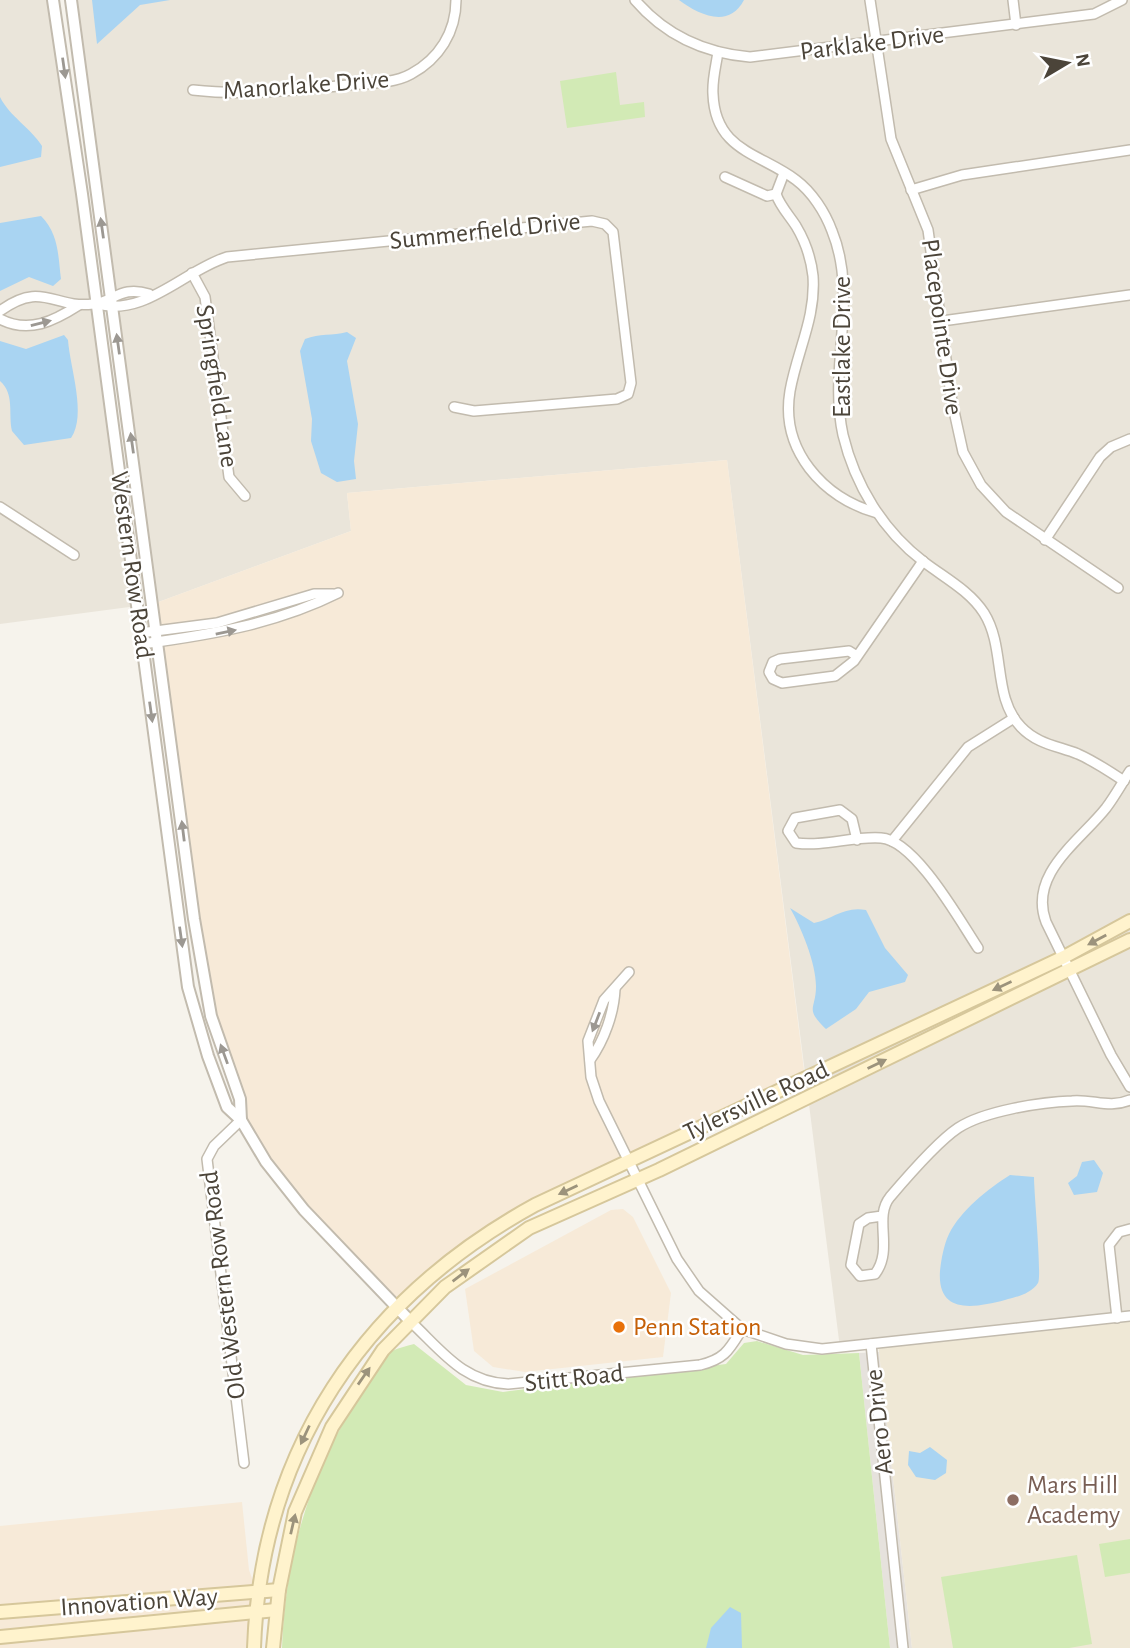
<svg xmlns="http://www.w3.org/2000/svg" width="1130" height="1648" font-family="'Alegreya Sans',sans-serif">
<style>
.residential{fill:#eae5da}
.commercial{fill:#f7ead8}
.industrial{fill:#e6e2dd}
.education{fill:#efe8d6}
.green{fill:#d2eab5}
.water{fill:#a9d4f2}
.lines{fill:none;stroke-linecap:round;stroke-linejoin:round}
.minor-casing{stroke:#c2bbae;stroke-width:12}
.tertiary-casing{stroke:#c2bbae;stroke-width:14}
.secondary-casing{stroke:#d6c79b;stroke-width:16}
.minor{stroke:#fff;stroke-width:9}
.tertiary{stroke:#fff;stroke-width:10}
.secondary{stroke:#fff3cd;stroke-width:12}
.oneway{fill:#9c9892}
.oneway2{fill:#9c937c}
.food-dot{fill:#e8710a;stroke:#fff;stroke-width:2.5}
.education-dot{fill:#8d6e63;stroke:#fff;stroke-width:2.5}
.labels{text-anchor:middle;dominant-baseline:central;stroke-width:5;stroke-linejoin:round;paint-order:stroke}
.street-label{font-size:26px;fill:#4b4439;stroke:#fff}
.food-label{font-size:26px;fill:#c56008;stroke:#fff;text-anchor:start}
.education-label{font-size:26px;fill:#785e54;stroke:#fff;text-anchor:start}
</style>
<rect width="100%" height="100%" fill="#f6f3ec"/>
<g class="residential">
<polygon points="0,0 48,0 137,606 0,624"/>
<polygon points="71,0 1130,0 1130,1316 840,1348 727,460 347,493 351,531 153,604"/>
</g>
<g class="commercial">
<polygon points="727,460 805,1078 535,1205 397,1306 304,1210 241,1120 211,1016 153,604 351,531 347,493"/>
<polygon points="623,1209 633,1217 671,1293 663,1357 525,1372 493,1367 474,1351 465,1289 611,1210"/>
<polygon points="242,1502 249,1570 257,1592 254,1648 0,1648 0,1526"/>
</g>
<polygon class="industrial" points="879,1352 912,1648 890,1648 859,1353"/>
<polygon class="education" points="1130,1316 1130,1648 912,1648 878,1343"/>
<g class="green">
<polygon points="616,72 620,105 644,102 645,117 567,128 560,81"/>
<path d="M 757,1341 L 803,1355 L 859,1353 L 890,1648 L 282,1648 C 285,1554 312,1466 365,1388 C 372,1378 379,1360 389,1353 C 396,1348 407,1346 414,1344 L 466,1385 L 503,1392 L 726,1364 L 744,1343 Z"/>
<polygon points="1130,1539 1130,1573 1105,1577 1099,1544"/>
<polygon points="1077,1555 1092,1644 1069,1648 953,1648 941,1577"/>
</g>
<g class="water">
<polygon points="92,0 170,0 140,5 97,44"/>
<path d="M 679,0 L 744,0 C 729,29 699,15 679,0 Z"/>
<path d="M 0,97 C 10,117 30,127 42,146 L 41,157 L 0,167 Z"/>
<path d="M 41,216 C 59,234 58,256 61,279 L 53,286 L 29,277 L 0,291 L 0,223 Z"/>
<path d="M 347,332 L 356,338 L 347,361 L 358,424 L 354,461 L 356,479 L 337,482 L 321,473 L 311,441 L 312,419 L 300,351 L 305,339 C 320,333 332,336 347,332 Z"/>
<path d="M 64,335 L 68,340 C 70,368 87,415 71,438 L 24,445 L 12,431 C 8,414 15,394 0,381 L 0,341 L 26,349 Z"/>
<path d="M 790,908 L 814,923 C 833,919 844,906 866,910 L 885,948 L 908,975 L 905,982 L 869,992 L 856,1009 L 826,1029 C 804,1008 816,1010 816,986 C 816,963 801,927 790,908 Z"/>
<polygon points="1094,1160 1103,1173 1097,1192 1074,1195 1068,1183 1077,1176 1082,1162"/>
<path d="M 1010,1175 L 1034,1177 C 1034,1193 1042,1278 1038,1283 C 1031,1294 1016,1297 1005,1300 C 974,1308 937,1315 940,1271 C 941,1260 944,1244 949,1234 C 961,1210 988,1189 1010,1175 Z"/>
<polygon points="930,1447 947,1460 946,1473 935,1480 916,1477 908,1465 909,1451 920,1453"/>
<polygon points="730,1607 741,1613 742,1648 706,1648 711,1628"/>
</g>
<g class="lines">
<defs>
<g id="minor">
<path d="M 635,0 C 665,35 704,53 750,57 L 1094,14 L 1122,0"/>
<polyline points="870,0 891,139 928,230 952,402 963,452 981,485 1006,512 1118,588"/>
<polyline points="1013,0 1016,25"/>
<path d="M 718,52 C 716,66 712,80 713,94 C 715,151 760,153 796,180 C 812,192 825,212 832,231 C 859,297 828,368 843,435 C 855,485 883,531 924,562 C 945,578 970,591 984,613 C 1006,648 992,697 1021,727 C 1037,744 1058,746 1078,754 C 1094,761 1109,771 1124,781"/>
<path d="M 193,90 C 245,96 295,90 348,85 C 368,83 393,84 411,74 C 439,59 456,32 456,0"/>
<path d="M 784,173 L 776,194 C 780,206 789,215 796,226 C 805,241 811,258 813,276 C 816,318 797,351 790,391 C 780,450 823,498 877,513"/>
<polyline points="725,177 767,196 776,194"/>
<polyline points="911,190 962,175 1130,150"/>
<polyline points="192,273 205,297 229,477 245,496"/>
<path d="M 97,304 C 145,317 183,271 227,257 L 592,221 L 605,224 L 613,232 L 631,383 L 628,394 L 617,399 L 474,411 L 454,407"/>
<path d="M 0,311 C 42,280 54,309 93,304 C 114,302 121,285 149,294"/>
<path d="M 0,319 C 29,334 54,321 79,305"/>
<polyline points="942,321 1130,295"/>
<polyline points="0,507 74,555"/>
<polyline points="1045,540 1100,457 1111,447 1130,439"/>
<polyline points="140,633 217,623 314,594 333,594"/>
<path d="M 142,644 C 209,635 276,624 338,593"/>
<polyline points="857,656 849,651 780,659 773,662 769,672 773,679 782,683 835,676 854,661 923,561"/>
<path d="M 1130,771 C 1122,783 1115,796 1106,808 C 1080,841 1028,874 1046,922 L 1111,1055 L 1130,1087"/>
<path d="M 857,840 L 852,819 L 840,810 L 795,818 L 788,831 L 796,843 C 824,847 852,836 881,838 C 915,840 960,921 978,948"/>
<polyline points="892,841 968,747 1014,718"/>
<polyline points="629,972 604,1000 588,1041 591,1077 599,1101 677,1259 699,1291 742,1329 786,1344 822,1349 1130,1316"/>
<path d="M 590,1060 C 604,1041 614,1013 615,989"/>
<polyline points="241,1120 214,1146 207,1159 244,1463"/>
<path d="M 882,1216 L 868,1218 L 859,1224 L 851,1265 L 860,1276 L 875,1274 C 894,1249 873,1218 890,1197 C 907,1177 937,1142 958,1128 C 984,1111 1041,1102 1072,1101 C 1093,1099 1109,1109 1130,1100"/>
<polyline points="1117,1318 1109,1245 1119,1232 1130,1229"/>
<path d="M 411,1322 C 442,1351 463,1382 508,1384 L 700,1365 C 725,1359 729,1350 742,1329"/>
<polyline points="871,1344 903,1648"/>
</g>
<g id="tertiary">
<polyline points="53,0 82,194 188,987 208,1056 227,1107 241,1120 266,1162 304,1210 411,1322"/>
<polyline points="71,0 194,919 211,1016 240,1099 241,1120"/>
</g>
<g id="secondary">
<polyline points="0,1612 279,1590"/>
<polyline points="0,1637 276,1610"/>
<path d="M 254,1648 C 261,1450 364,1299 535,1205 L 1064,957 L 1130,921"/>
<polyline points="273,1648 279,1590 295,1512 332,1427 383,1350 445,1287 529,1228 659,1170 1130,940"/>
</g>
</defs>
<use href="#minor" class="minor-casing"/>
<use href="#tertiary" class="tertiary-casing"/>
<use href="#secondary" class="secondary-casing"/>
<use href="#minor" class="minor"/>
<use href="#tertiary" class="tertiary"/>
<use href="#secondary" class="secondary"/>
</g>
<defs><path id="oneway-solid" d="M-6-.8H1V-3.2L6.5 0L1 3.2V.8H-6Z" transform="scale(1.75)"/></defs>
<g class="oneway">
<use href="#oneway-solid" transform="translate(64 68) rotate(82)"/>
<use href="#oneway-solid" transform="translate(102 228) rotate(-98)"/>
<use href="#oneway-solid" transform="translate(41 323) rotate(-14)"/>
<use href="#oneway-solid" transform="translate(118 344) rotate(-98)"/>
<use href="#oneway-solid" transform="translate(132 443) rotate(-98)"/>
<use href="#oneway-solid" transform="translate(226 632) rotate(-12)"/>
<use href="#oneway-solid" transform="translate(151 712) rotate(82)"/>
<use href="#oneway-solid" transform="translate(183 831) rotate(-97)"/>
<use href="#oneway-solid" transform="translate(181 937) rotate(82)"/>
<use href="#oneway-solid" transform="translate(596 1022) rotate(111)"/>
<use href="#oneway-solid" transform="translate(224 1054) rotate(-110)"/>
</g>
<g class="oneway2">
<use href="#oneway-solid" transform="translate(1097 940) rotate(152)"/>
<use href="#oneway-solid" transform="translate(1002 986) rotate(155)"/>
<use href="#oneway-solid" transform="translate(877 1064) rotate(-26)"/>
<use href="#oneway-solid" transform="translate(568 1190) rotate(155)"/>
<use href="#oneway-solid" transform="translate(461 1275) rotate(-37)"/>
<use href="#oneway-solid" transform="translate(364 1376) rotate(-55)"/>
<use href="#oneway-solid" transform="translate(305 1435) rotate(115)"/>
<use href="#oneway-solid" transform="translate(293 1524) rotate(-77)"/>
</g>
<circle class="food-dot" cx="619" cy="1327" r="7"/>
<circle class="education-dot" cx="1013" cy="1500" r="7"/>
<g class="labels">
<g class="street-label">
<text transform="translate(872 43) rotate(-7)">Parklake Drive</text>
<text transform="translate(306 85) rotate(-4)">Manorlake Drive</text>
<text transform="translate(485 231) rotate(-6)">Summerfield Drive</text>
<text transform="translate(942 327) rotate(82)">Placepointe Drive</text>
<text transform="translate(842 347) rotate(-90)">Eastlake Drive</text>
<text transform="translate(217 386) rotate(81)">Springfield Lane</text>
<text transform="translate(132 565) rotate(82)">Western Row Road</text>
<text transform="translate(756 1101) rotate(-25)">Tylersville Road</text>
<text transform="translate(223 1285) rotate(-97)">Old Western Row Road</text>
<text transform="translate(574 1378) rotate(-6)">Stitt Road</text>
<text transform="translate(879 1422) rotate(-96)">Aero Drive</text>
<text transform="translate(139 1602) rotate(-4)">Innovation Way</text>
</g>
<g class="food-label">
<text x="633" y="1327">Penn Station</text>
</g>
<g class="education-label">
<text x="1027" y="1485">Mars Hill<tspan x="1027" dy="30">Academy</tspan></text>
</g>
</g>
<g transform="translate(1067 63) rotate(80)" stroke="#ffffff" stroke-width="5" paint-order="stroke">
<path d="M0-5L12 26L0 18L-12 26Z" fill="#4b4439"/>
<text y="-10" font-size="19" font-weight="bold" text-anchor="middle" fill="#4b4439">N</text>
</g>
</svg>
